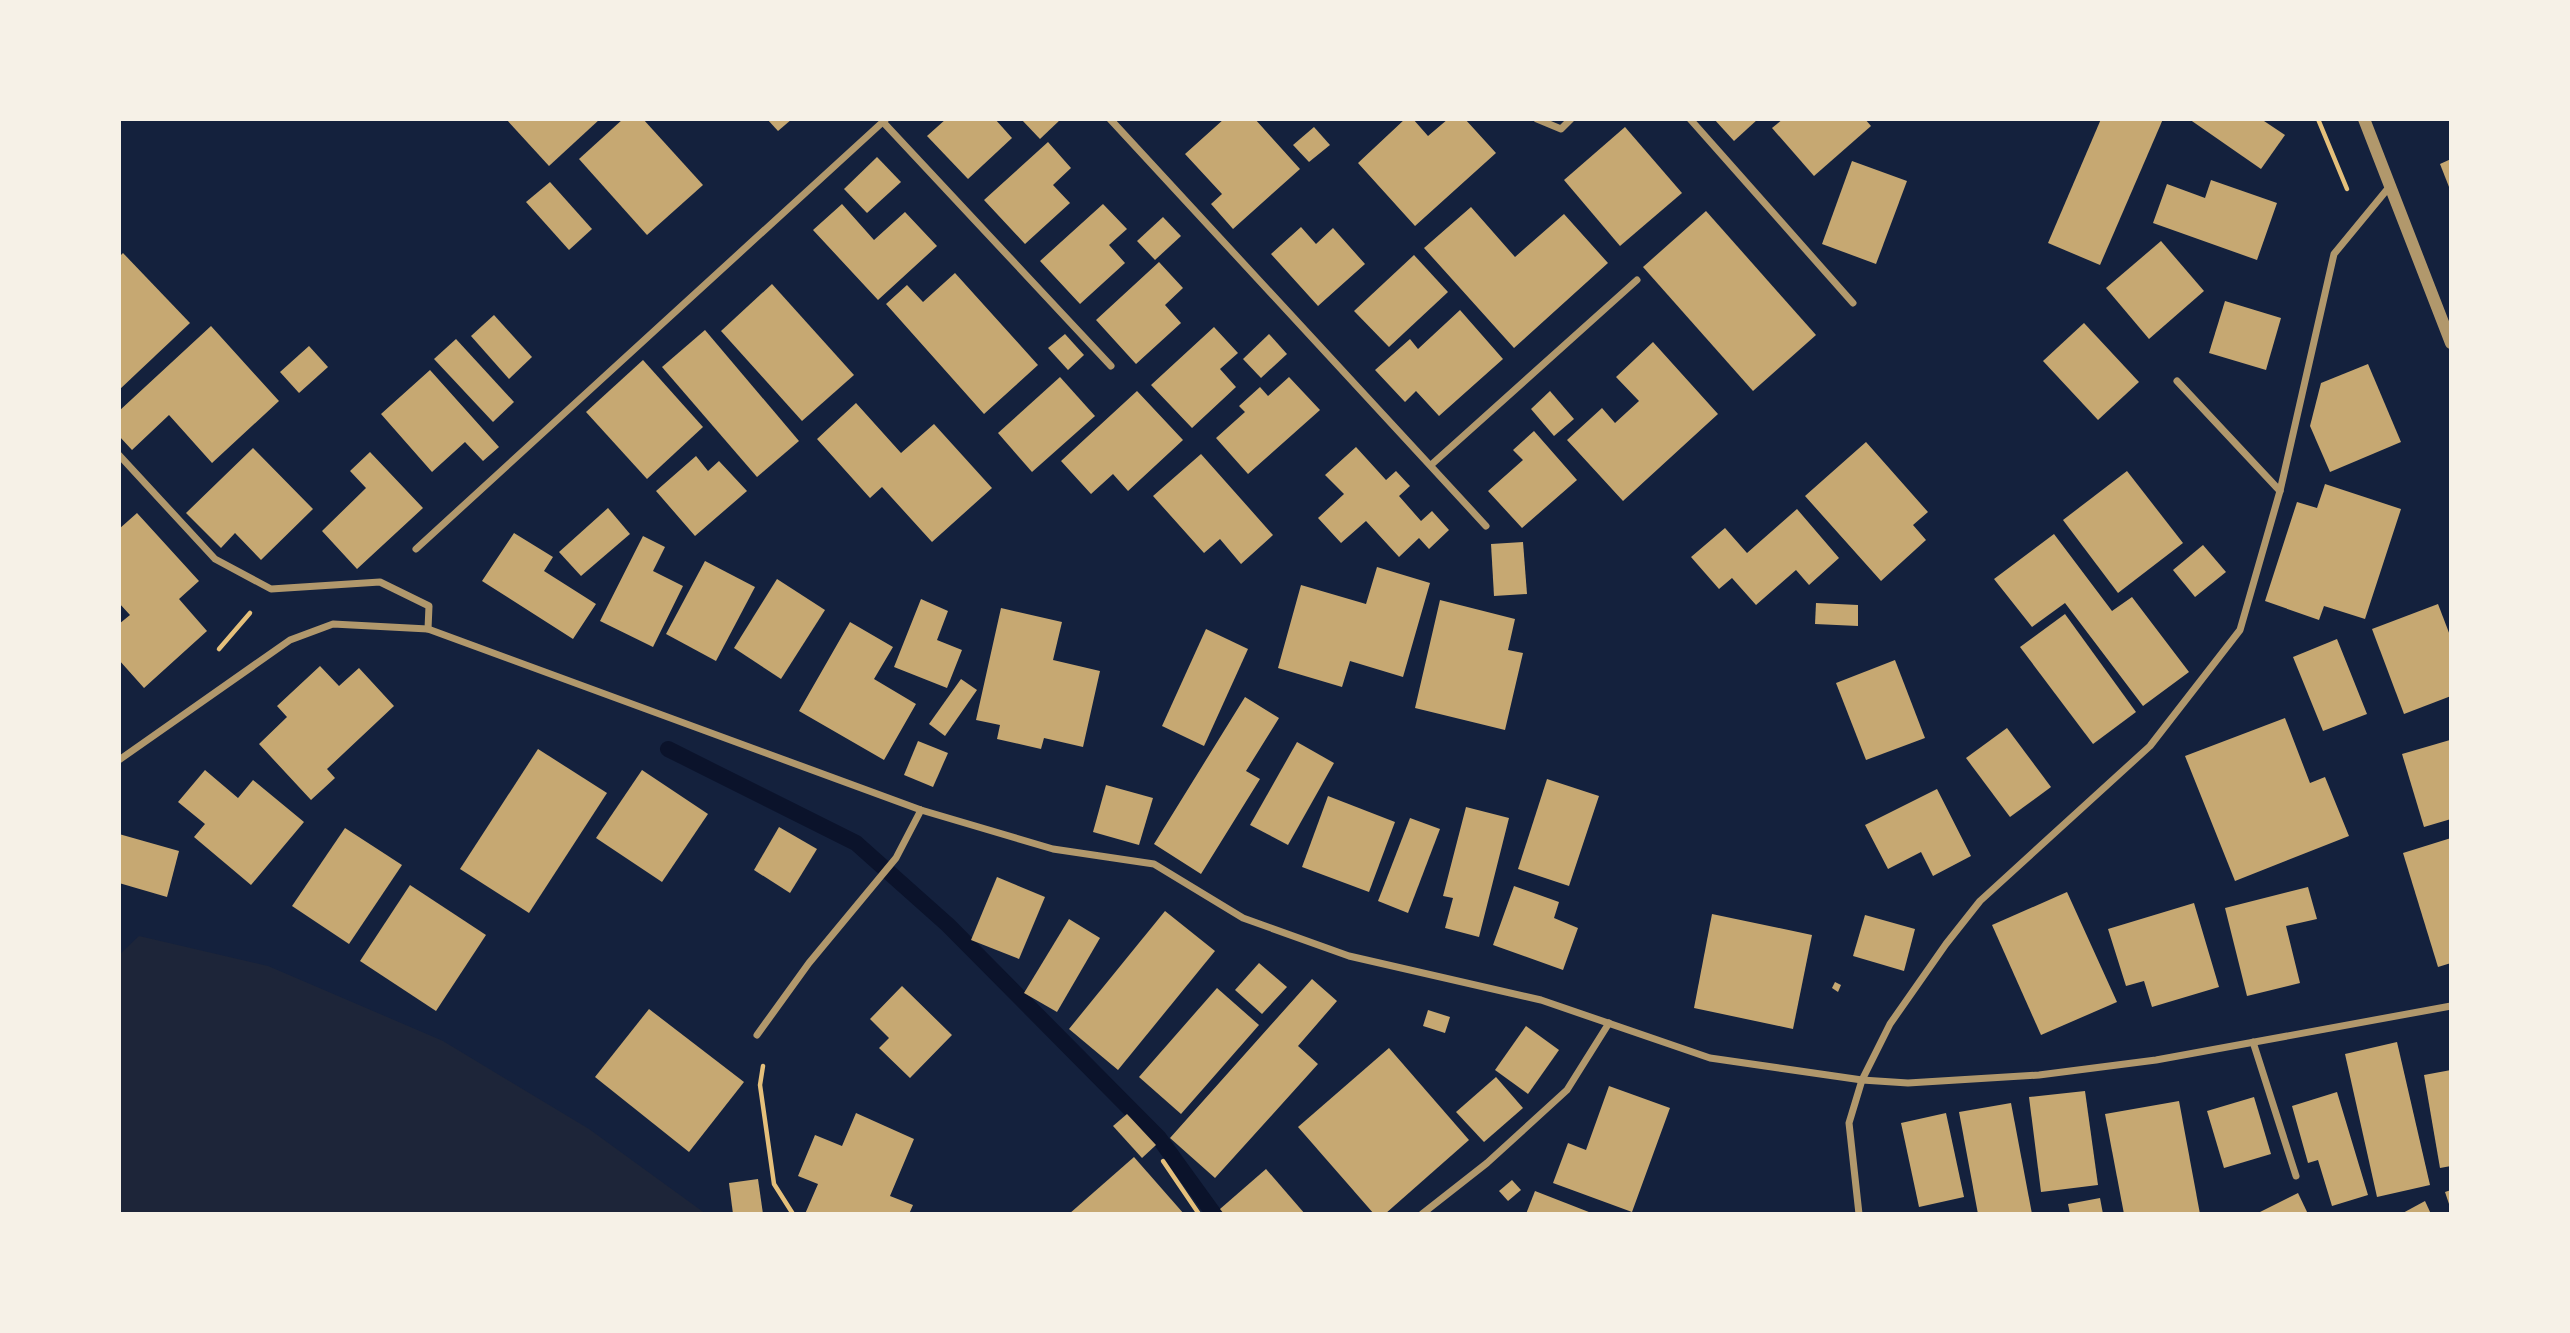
<svg xmlns="http://www.w3.org/2000/svg" width="2570" height="1333" font-family="'PT Serif',serif">
<style>
.green{fill:#1d2539}
.lines{fill:none;stroke-linecap:round;stroke-linejoin:round}
.stream{stroke:#0b132b;stroke-width:16}
.building{fill:#c6a872}
.path{stroke:#e5c07b;stroke-width:4.5}
.minor{stroke:#b1986c;stroke-width:7}
.tertiary{stroke:#b1986c;stroke-width:12}
</style>
<rect width="100%" height="100%" fill="#14213d"/>
<polygon class="green" points="139,936 268,966 443,1041 589,1129 706,1214 119,1214 119,955"/>
<g class="lines">
<polyline class="stream" points="668,749 856,843 948,925 1159,1138 1214,1214"/>
</g>
<g class="building">
<polygon points="506,119 600,119 549,166"/>
<polygon points="623,119 643,119 703,185 647,235 579,159"/>
<polygon points="767,119 792,119 778,131"/>
<polygon points="946,119 995,119 1012,138 968,179 927,136"/>
<polygon points="1021,119 1061,119 1040,139"/>
<polygon points="1224,119 1255,119 1300,169 1233,229 1211,204 1222,194 1185,154"/>
<polygon points="1405,119 1413,119 1428,136 1448,119 1465,119 1496,153 1415,226 1358,163"/>
<polygon points="1714,119 1758,119 1734,141"/>
<polygon points="1783,119 1865,119 1871,126 1814,176 1772,128"/>
<polygon points="2101,119 2163,119 2100,265 2048,243"/>
<polygon points="2189,119 2261,119 2285,135 2261,169"/>
<polygon points="1314,127 1330,145 1309,162 1293,145"/>
<polygon points="1625,127 1682,193 1620,246 1564,180"/>
<polygon points="1048,142 1071,168 1053,185 1070,203 1025,244 984,200"/>
<polygon points="877,157 901,182 867,213 844,189"/>
<polygon points="2451,159 2451,192 2440,164"/>
<polygon points="1852,161 1907,181 1876,264 1822,244"/>
<polygon points="2211,180 2277,203 2257,260 2153,223 2167,184 2205,198"/>
<polygon points="550,182 592,229 569,250 526,202"/>
<polygon points="842,204 874,240 905,212 937,246 878,300 813,230"/>
<polygon points="1103,204 1127,229 1109,245 1125,263 1080,304 1040,261"/>
<polygon points="1471,207 1515,257 1564,214 1608,263 1514,348 1424,248"/>
<polygon points="1706,211 1816,335 1753,391 1643,267"/>
<polygon points="1163,217 1181,236 1155,260 1137,241"/>
<polygon points="1301,227 1316,244 1333,228 1365,264 1318,306 1271,254"/>
<polygon points="2161,241 2204,291 2149,339 2106,288"/>
<polygon points="123,253 190,323 119,390 119,257"/>
<polygon points="1414,255 1448,292 1389,347 1354,311"/>
<polygon points="1159,262 1183,288 1165,305 1181,323 1136,364 1096,320"/>
<polygon points="955,273 1038,365 984,414 886,304 907,285 923,302"/>
<polygon points="772,284 854,375 802,421 721,331"/>
<polygon points="2225,301 2281,318 2266,370 2209,353"/>
<polygon points="1460,310 1503,359 1439,416 1416,391 1405,402 1375,370 1410,339 1418,349"/>
<polygon points="494,315 532,357 509,379 471,336"/>
<polygon points="2084,323 2139,382 2098,420 2043,361"/>
<polygon points="211,326 279,401 212,463 169,415 132,450 119,436 119,411"/>
<polygon points="1214,327 1238,353 1220,369 1236,387 1192,428 1151,385"/>
<polygon points="705,330 799,441 757,477 662,367"/>
<polygon points="1065,334 1084,355 1068,370 1048,348"/>
<polygon points="1269,334 1287,354 1261,378 1243,359"/>
<polygon points="456,339 514,402 493,422 434,359"/>
<polygon points="1653,342 1718,414 1623,501 1567,440 1602,408 1615,423 1639,401 1616,377"/>
<polygon points="309,346 328,367 299,393 280,372"/>
<polygon points="643,360 703,427 647,479 586,412"/>
<polygon points="2368,364 2401,442 2330,472 2310,426 2321,383"/>
<polygon points="430,370 499,447 483,461 465,442 432,472 381,414"/>
<polygon points="1060,377 1095,416 1032,472 998,433"/>
<polygon points="1289,377 1320,410 1248,474 1216,438 1245,412 1239,406 1260,387 1268,396"/>
<polygon points="1137,391 1183,440 1128,491 1113,474 1091,494 1061,461"/>
<polygon points="1550,391 1574,419 1554,436 1531,409"/>
<polygon points="856,403 901,453 934,424 992,488 932,542 882,487 870,498 817,439"/>
<polygon points="1534,431 1577,480 1522,528 1488,491 1523,460 1513,450"/>
<polygon points="1866,442 1928,512 1913,525 1926,540 1881,581 1805,496"/>
<polygon points="1356,447 1386,480 1396,471 1410,486 1399,496 1421,521 1432,511 1449,530 1429,549 1419,538 1399,557 1366,521 1341,543 1318,518 1344,494 1325,475"/>
<polygon points="253,448 313,509 261,560 235,533 221,548 186,513"/>
<polygon points="370,452 423,508 357,569 322,531 366,488 350,471"/>
<polygon points="1201,454 1273,535 1241,564 1220,539 1204,553 1153,496"/>
<polygon points="696,456 708,471 719,461 747,491 695,536 656,491"/>
<polygon points="2127,471 2183,543 2118,593 2063,520"/>
<polygon points="2325,484 2401,509 2365,619 2324,606 2319,620 2265,601 2297,502 2317,508"/>
<polygon points="608,508 630,534 581,576 559,552"/>
<polygon points="1797,509 1839,558 1809,585 1796,570 1756,605 1732,578 1719,589 1691,557 1725,528 1747,553"/>
<polygon points="137,513 199,581 179,599 207,631 144,688 119,660 119,624 130,615 119,603 119,529"/>
<polygon points="514,533 553,557 544,571 596,604 573,639 482,581"/>
<polygon points="2054,534 2112,611 2132,597 2189,672 2143,706 2065,603 2032,627 1994,579"/>
<polygon points="643,536 665,547 653,571 683,586 653,647 600,621"/>
<polygon points="1523,542 1527,594 1494,596 1491,544"/>
<polygon points="2203,545 2226,572 2195,597 2173,570"/>
<polygon points="705,561 755,587 716,661 666,634"/>
<polygon points="1377,567 1430,583 1403,677 1350,661 1342,687 1278,668 1301,585 1366,604"/>
<polygon points="777,579 825,610 781,679 734,648"/>
<polygon points="921,599 948,611 937,640 962,650 947,688 894,667"/>
<polygon points="1440,600 1515,619 1508,650 1523,653 1505,730 1415,708"/>
<polygon points="1816,603 1858,605 1858,626 1815,624"/>
<polygon points="2438,604 2451,638 2451,696 2404,714 2372,629"/>
<polygon points="1001,608 1062,622 1053,660 1100,671 1083,747 1044,738 1041,749 997,739 1000,725 976,720"/>
<polygon points="2065,614 2136,712 2093,744 2020,647"/>
<polygon points="850,622 893,647 874,679 916,704 884,760 799,711"/>
<polygon points="1206,629 1248,649 1204,746 1162,726"/>
<polygon points="2337,639 2367,714 2323,731 2293,657"/>
<polygon points="1895,660 1925,738 1866,760 1836,683"/>
<polygon points="320,666 339,686 359,668 394,706 327,769 335,778 311,800 259,744 287,717 277,706"/>
<polygon points="961,679 977,690 945,736 929,724"/>
<polygon points="1245,697 1279,718 1246,771 1260,779 1201,874 1154,844"/>
<polygon points="2285,718 2310,783 2325,777 2349,836 2235,881 2185,756"/>
<polygon points="2007,728 2051,787 2010,817 1966,758"/>
<polygon points="2450,740 2451,819 2424,827 2402,754"/>
<polygon points="918,741 948,753 933,787 904,775"/>
<polygon points="1297,742 1334,763 1288,845 1250,825"/>
<polygon points="538,749 607,793 529,913 460,869"/>
<polygon points="205,770 238,798 253,780 304,822 251,885 194,837 205,824 178,802"/>
<polygon points="642,770 708,814 662,882 596,838"/>
<polygon points="1547,779 1599,796 1569,886 1518,869"/>
<polygon points="1106,785 1153,798 1139,845 1093,832"/>
<polygon points="1937,789 1971,856 1933,876 1921,852 1888,869 1865,825"/>
<polygon points="1328,796 1395,822 1369,892 1302,867"/>
<polygon points="1466,807 1509,818 1479,937 1445,928 1453,898 1443,896"/>
<polygon points="1410,818 1440,829 1408,913 1378,901"/>
<polygon points="779,827 817,849 790,893 754,870"/>
<polygon points="345,828 402,865 349,944 292,906"/>
<polygon points="119,834 179,851 167,897 119,883"/>
<polygon points="2451,838 2451,963 2438,967 2403,853"/>
<polygon points="997,877 1045,897 1019,959 971,940"/>
<polygon points="410,885 486,935 436,1011 360,961"/>
<polygon points="1514,886 1559,902 1554,918 1578,928 1563,970 1493,945"/>
<polygon points="2308,887 2317,919 2286,926 2300,983 2247,996 2225,908"/>
<polygon points="2067,892 2117,1002 2041,1035 1992,925"/>
<polygon points="2194,903 2219,987 2152,1007 2144,981 2126,986 2108,929"/>
<polygon points="1165,911 1215,951 1118,1070 1069,1029"/>
<polygon points="1712,914 1812,935 1793,1029 1694,1008"/>
<polygon points="1865,915 1915,929 1904,971 1853,956"/>
<polygon points="1069,919 1100,938 1057,1012 1024,993"/>
<polygon points="1259,963 1287,987 1262,1014 1235,990"/>
<polygon points="1312,979 1337,1001 1298,1046 1318,1064 1215,1178 1170,1138"/>
<polygon points="1835,982 1841,985 1838,992 1832,988"/>
<polygon points="902,986 952,1035 910,1078 879,1048 889,1038 870,1019"/>
<polygon points="1217,988 1259,1025 1181,1114 1139,1077"/>
<polygon points="649,1009 744,1082 689,1152 595,1077"/>
<polygon points="1428,1010 1450,1017 1445,1033 1423,1026"/>
<polygon points="1526,1026 1559,1050 1528,1094 1495,1070"/>
<polygon points="2397,1042 2430,1185 2377,1197 2345,1054"/>
<polygon points="1389,1048 1469,1140 1385,1214 1374,1214 1298,1127"/>
<polygon points="2451,1070 2451,1166 2440,1168 2424,1075"/>
<polygon points="1496,1077 1523,1108 1484,1142 1456,1112"/>
<polygon points="1609,1086 1670,1108 1632,1212 1553,1183 1568,1143 1586,1150"/>
<polygon points="2085,1091 2098,1185 2041,1192 2029,1097"/>
<polygon points="2337,1092 2368,1195 2332,1206 2318,1160 2308,1163 2292,1106"/>
<polygon points="2254,1097 2271,1154 2224,1168 2207,1111"/>
<polygon points="2179,1101 2200,1214 2124,1214 2105,1114"/>
<polygon points="2011,1103 2032,1214 1978,1214 1959,1112"/>
<polygon points="856,1113 914,1139 890,1196 913,1205 909,1214 805,1214 818,1184 798,1176 815,1135 842,1146"/>
<polygon points="1946,1113 1964,1197 1919,1207 1901,1123"/>
<polygon points="1127,1114 1156,1145 1142,1158 1113,1126"/>
<polygon points="1134,1157 1184,1214 1069,1214"/>
<polygon points="1266,1169 1305,1214 1224,1214 1220,1209"/>
<polygon points="758,1179 763,1214 733,1214 729,1183"/>
<polygon points="1512,1180 1521,1190 1508,1201 1499,1191"/>
<polygon points="2451,1190 2451,1210 2445,1192"/>
<polygon points="1535,1191 1594,1214 1526,1214"/>
<polygon points="2298,1193 2308,1214 2261,1214 2260,1212"/>
<polygon points="2100,1198 2103,1214 2070,1214 2068,1204"/>
<polygon points="2425,1201 2431,1214 2401,1214"/>
</g>
<g class="lines">
<g class="path">
<polyline points="2318,119 2347,189"/>
<polyline points="219,649 250,613"/>
<polyline points="763,1066 760,1085 774,1184 793,1214"/>
<polyline points="1163,1161 1199,1214"/>
</g>
<g class="minor">
<polyline points="1110,119 1486,526"/>
<polyline points="1537,119 1561,129 1571,119"/>
<polyline points="1690,119 1853,303"/>
<polyline points="883,122 1111,366"/>
<polyline points="2177,381 2280,491"/>
<polyline points="119,455 215,559 271,589 380,582 429,606 428,629"/>
<polyline points="1431,465 1637,280"/>
<polyline points="416,549 886,119"/>
<polyline points="119,760 290,640 333,624 428,629 921,810 1053,849 1154,864 1243,918 1349,956 1541,1000 1710,1058 1862,1080 1908,1083 2039,1075 2156,1060 2451,1006"/>
<polyline points="757,1035 809,963 896,858 921,810"/>
<polyline points="2253,1042 2296,1176"/>
<polyline points="1422,1214 1487,1163 1567,1090 1609,1023"/>
<polyline points="1859,1214 1849,1123 1862,1080 1890,1024 1946,944 1980,901 2150,746 2240,630 2280,491 2334,254 2390,186"/>
</g>
<polyline class="tertiary" points="2364,119 2451,343"/>
</g>
<rect width="2570" height="1333" fill="none" stroke="#f6f1e7" stroke-width="242"/>
</svg>
